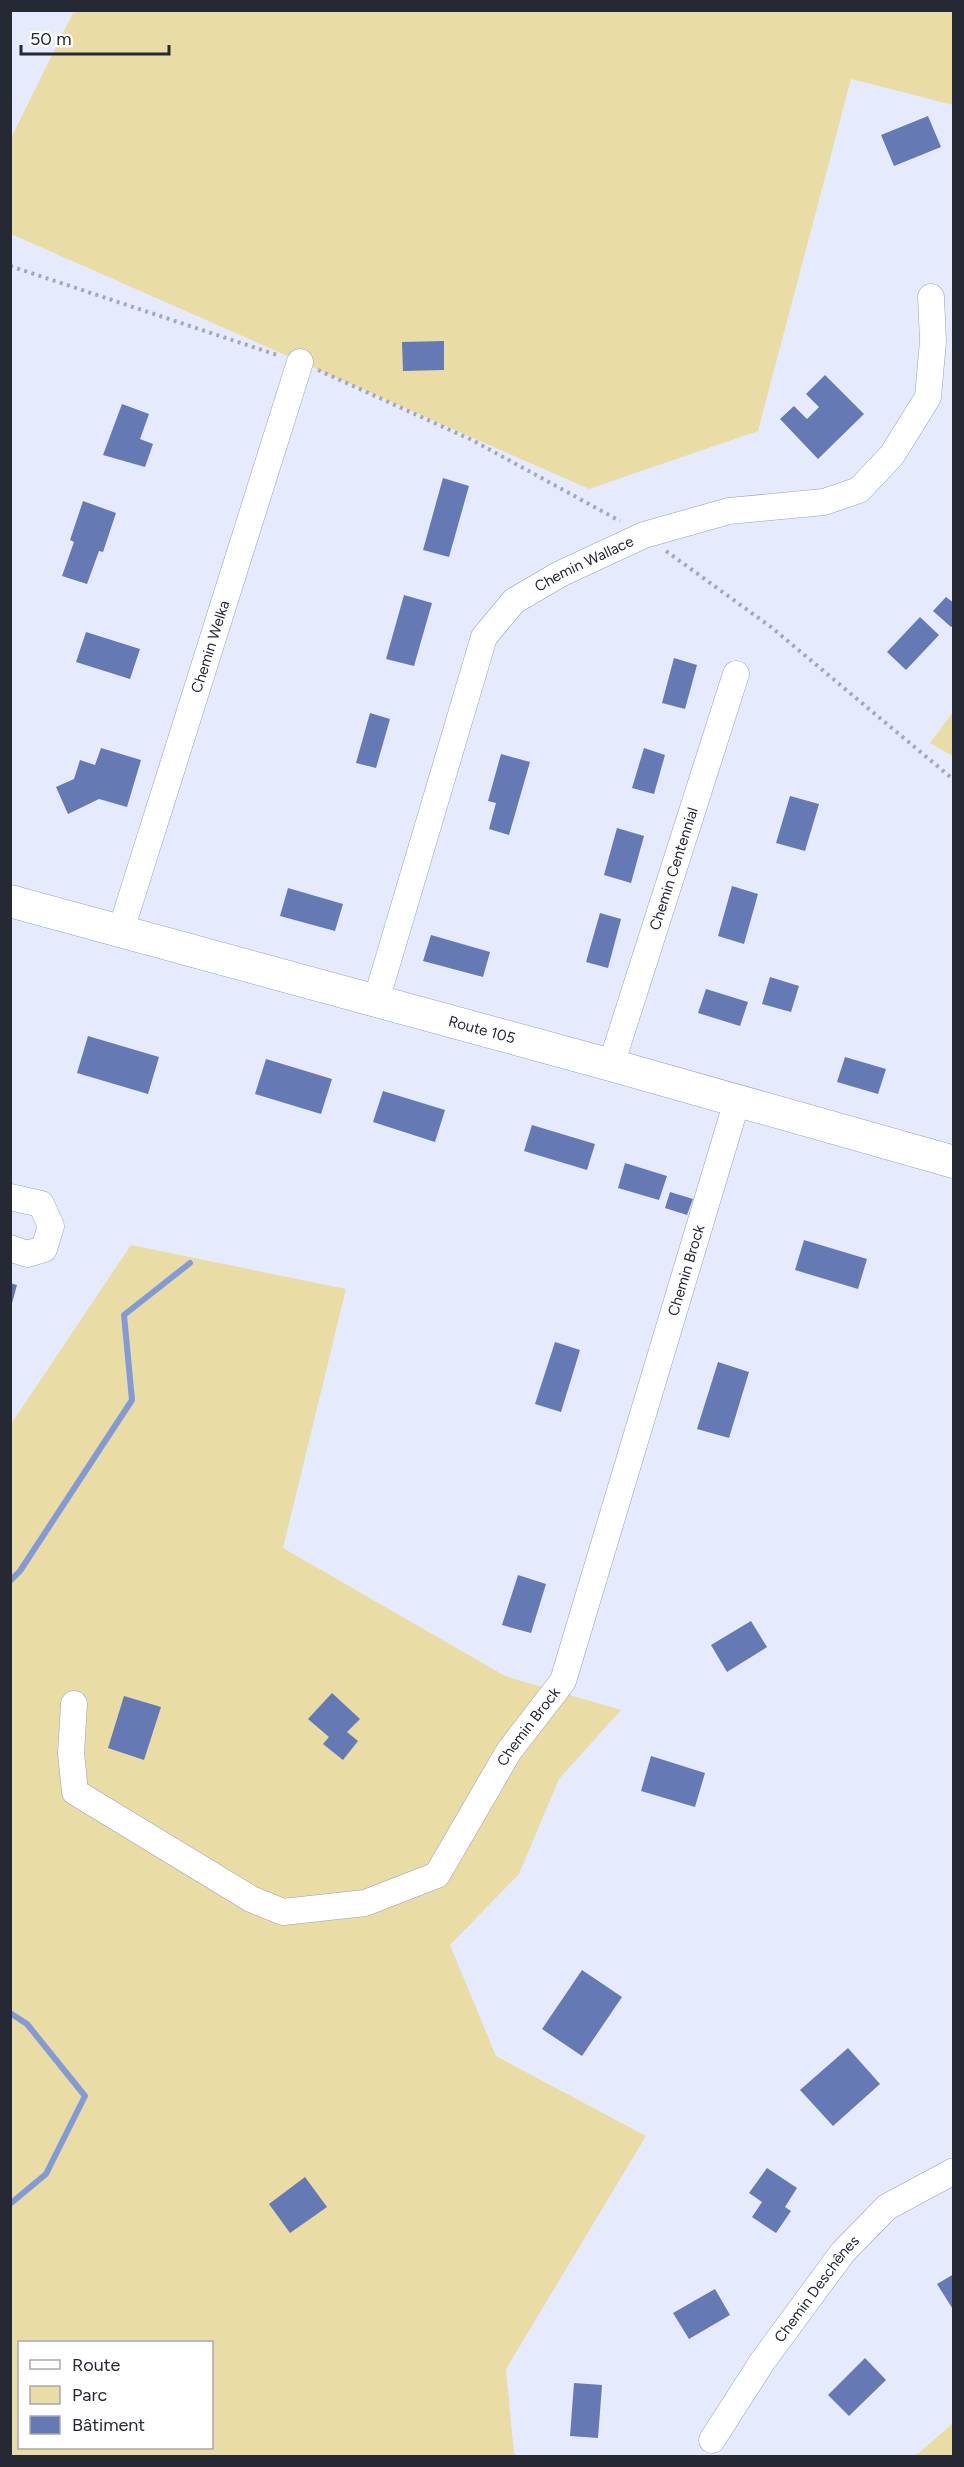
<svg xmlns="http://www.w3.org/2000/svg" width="964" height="2467" font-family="Figtree,sans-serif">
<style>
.green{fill:#eadca5;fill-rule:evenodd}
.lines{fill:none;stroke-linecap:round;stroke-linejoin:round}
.stream{stroke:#849ad7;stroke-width:6}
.building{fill:#6579b4}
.minor-casing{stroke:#97a1bc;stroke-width:27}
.major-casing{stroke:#97a1bc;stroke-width:33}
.path{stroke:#a4a9b9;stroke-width:4;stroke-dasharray:3 4.5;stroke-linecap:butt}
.minor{stroke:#fff;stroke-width:26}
.major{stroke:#fff;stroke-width:32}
.labels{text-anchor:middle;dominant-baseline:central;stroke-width:4.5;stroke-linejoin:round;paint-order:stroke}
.street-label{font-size:15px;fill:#252934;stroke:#fff}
</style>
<rect width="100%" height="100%" fill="#e5ebfd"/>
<g class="green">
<polygon points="74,11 953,11 953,105 851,79 758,431 589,489 11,234 10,140"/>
<polygon points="953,712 953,756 930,743"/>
<path d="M 131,1245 L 346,1289 L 283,1548 L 505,1676 L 621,1710 L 559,1779 L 519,1874 L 450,1945 L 496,2056 L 646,2136 L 506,2369 L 514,2454 L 517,2456 L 11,2456 L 11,1424 ZM 20,2342 L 212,2342 L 212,2448 L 20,2448 Z"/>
<polygon points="953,2423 953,2456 912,2456 919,2453"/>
</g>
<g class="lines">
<g class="stream">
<polyline points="10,1581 20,1571 132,1400 124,1315 190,1263"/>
<polyline points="10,2013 27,2024 85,2096 46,2174 10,2204"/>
</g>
</g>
<g class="building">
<polygon points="928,116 941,147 894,166 881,135"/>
<polygon points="444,341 444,370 403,371 402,342"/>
<polygon points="825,375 864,414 818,459 780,419 794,406 807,419 819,407 806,394"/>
<polygon points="122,404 149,414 140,439 153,444 145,467 103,455"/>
<polygon points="443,478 469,486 449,557 423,550"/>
<polygon points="83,501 116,513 103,552 99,551 87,584 62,576 74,542 70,540"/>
<polygon points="404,595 432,603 414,666 386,659"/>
<polygon points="946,597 954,603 954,625 951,627 933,611"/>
<polygon points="920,617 939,635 906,670 887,652"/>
<polygon points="86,632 140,649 130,679 76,662"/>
<polygon points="674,658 697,665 685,709 662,703"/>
<polygon points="370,713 390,719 376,768 356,763"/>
<polygon points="101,748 141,760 127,807 99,799 68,814 56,787 74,779 80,760 95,765"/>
<polygon points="644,748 665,755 654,794 632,788"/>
<polygon points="501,754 530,762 509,835 489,829 496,803 488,801"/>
<polygon points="790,796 819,804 805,851 776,843"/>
<polygon points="617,828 644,836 631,883 604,875"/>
<polygon points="732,886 758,894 744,944 718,936"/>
<polygon points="288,888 343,904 335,931 280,916"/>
<polygon points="600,913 621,919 608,968 586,962"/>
<polygon points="431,935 490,952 483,977 423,961"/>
<polygon points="770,977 799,986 791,1012 762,1004"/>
<polygon points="706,989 748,1002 740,1026 698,1013"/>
<polygon points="88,1036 159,1057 148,1094 77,1073"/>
<polygon points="845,1057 886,1069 878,1094 837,1082"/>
<polygon points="266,1059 332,1079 321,1114 255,1094"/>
<polygon points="383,1091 445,1110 435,1142 373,1122"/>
<polygon points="532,1125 595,1144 587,1170 524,1151"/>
<polygon points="625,1163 667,1176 659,1200 618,1188"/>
<polygon points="670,1192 693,1199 687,1215 665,1208"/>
<polygon points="804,1240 867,1259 858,1289 795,1270"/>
<polygon points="10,1283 17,1285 11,1307 10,1307"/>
<polygon points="555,1342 580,1350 561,1412 535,1404"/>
<polygon points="718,1362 749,1372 729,1438 697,1429"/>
<polygon points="518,1575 546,1584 531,1633 502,1625"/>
<polygon points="751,1621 767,1647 727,1672 711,1645"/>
<polygon points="332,1693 360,1719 347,1732 358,1741 343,1760 323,1744 329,1737 308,1719"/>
<polygon points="124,1696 161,1707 144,1760 108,1748"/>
<polygon points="651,1756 705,1773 695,1807 641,1791"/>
<polygon points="582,1970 622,1997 582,2056 542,2029"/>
<polygon points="848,2048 880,2084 833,2126 800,2090"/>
<polygon points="767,2168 797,2188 785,2207 791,2211 776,2233 752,2217 762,2202 749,2193"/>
<polygon points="305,2177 327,2207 290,2233 269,2204"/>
<polygon points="954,2274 954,2311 937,2284"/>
<polygon points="715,2289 730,2315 689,2339 673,2313"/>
<polygon points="865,2358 886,2380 849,2416 828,2395"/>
<polygon points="574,2383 602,2385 598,2438 570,2436"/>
</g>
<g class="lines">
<defs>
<g id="minor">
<path id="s1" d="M 121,930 L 300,362"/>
<path id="s2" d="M 376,1001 L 484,637 L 514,601 L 560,574 L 644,535 L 729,511 L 824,502 L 859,490 L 892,455 L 928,397 L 933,341 L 931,297"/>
<path id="s3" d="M 611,1065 L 736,674"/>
<polyline points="10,1197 41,1204 51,1226 44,1249 27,1254 10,1248"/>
<path id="s4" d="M 74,1704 L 71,1753 L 75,1792 L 251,1899 L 283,1912 L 365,1903 L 437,1875 L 509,1751 L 563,1681 L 737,1101"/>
<path id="s5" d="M 712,2440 L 762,2362 L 843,2252 L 887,2207 L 954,2171"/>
</g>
<g id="major">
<path id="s6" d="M 10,901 L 611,1065 L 954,1162"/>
</g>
</defs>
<use href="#minor" class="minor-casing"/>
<use href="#major" class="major-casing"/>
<g class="path">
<polyline points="10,266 280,356"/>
<polyline points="318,370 472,440 620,521"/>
<polyline points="666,551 771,627 954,780"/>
</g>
<use href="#minor" class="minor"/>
<use href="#major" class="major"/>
</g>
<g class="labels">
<g class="street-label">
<text stroke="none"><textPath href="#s2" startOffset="506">Chemin Wallace</textPath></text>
<text stroke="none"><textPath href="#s1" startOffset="297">Chemin Welka</textPath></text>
<text stroke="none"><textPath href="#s3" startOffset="206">Chemin Centennial</textPath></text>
<text stroke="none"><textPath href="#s6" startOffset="489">Route 105</textPath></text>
<text stroke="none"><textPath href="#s4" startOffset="1149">Chemin Brock</textPath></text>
<text stroke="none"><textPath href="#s4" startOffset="663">Chemin Brock</textPath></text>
<text stroke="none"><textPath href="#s5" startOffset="184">Chemin Deschênes</textPath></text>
</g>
</g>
<rect width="964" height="2467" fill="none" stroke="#252934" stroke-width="24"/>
<rect x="18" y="2341" width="195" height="108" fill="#ffffff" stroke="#a8a9ae" stroke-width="1.5"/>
<rect x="30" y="2360" width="30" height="9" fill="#ffffff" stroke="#a8a9ae" stroke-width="1.5"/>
<text x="72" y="2371" font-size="18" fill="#252934">Route</text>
<rect x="30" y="2386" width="30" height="18" fill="#eadca5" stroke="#a8a9ae" stroke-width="1.5"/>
<text x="72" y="2401" font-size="18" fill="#252934">Parc</text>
<rect x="30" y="2416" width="30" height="18" fill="#6579b4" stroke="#a8a9ae" stroke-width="1.5"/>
<text x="72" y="2431" font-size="18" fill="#252934">Bâtiment</text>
<path d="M21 45v9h148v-9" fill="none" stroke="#252934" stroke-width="3"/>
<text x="30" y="45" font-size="18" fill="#252934" stroke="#ffffff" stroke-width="4.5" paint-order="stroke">50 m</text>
</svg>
